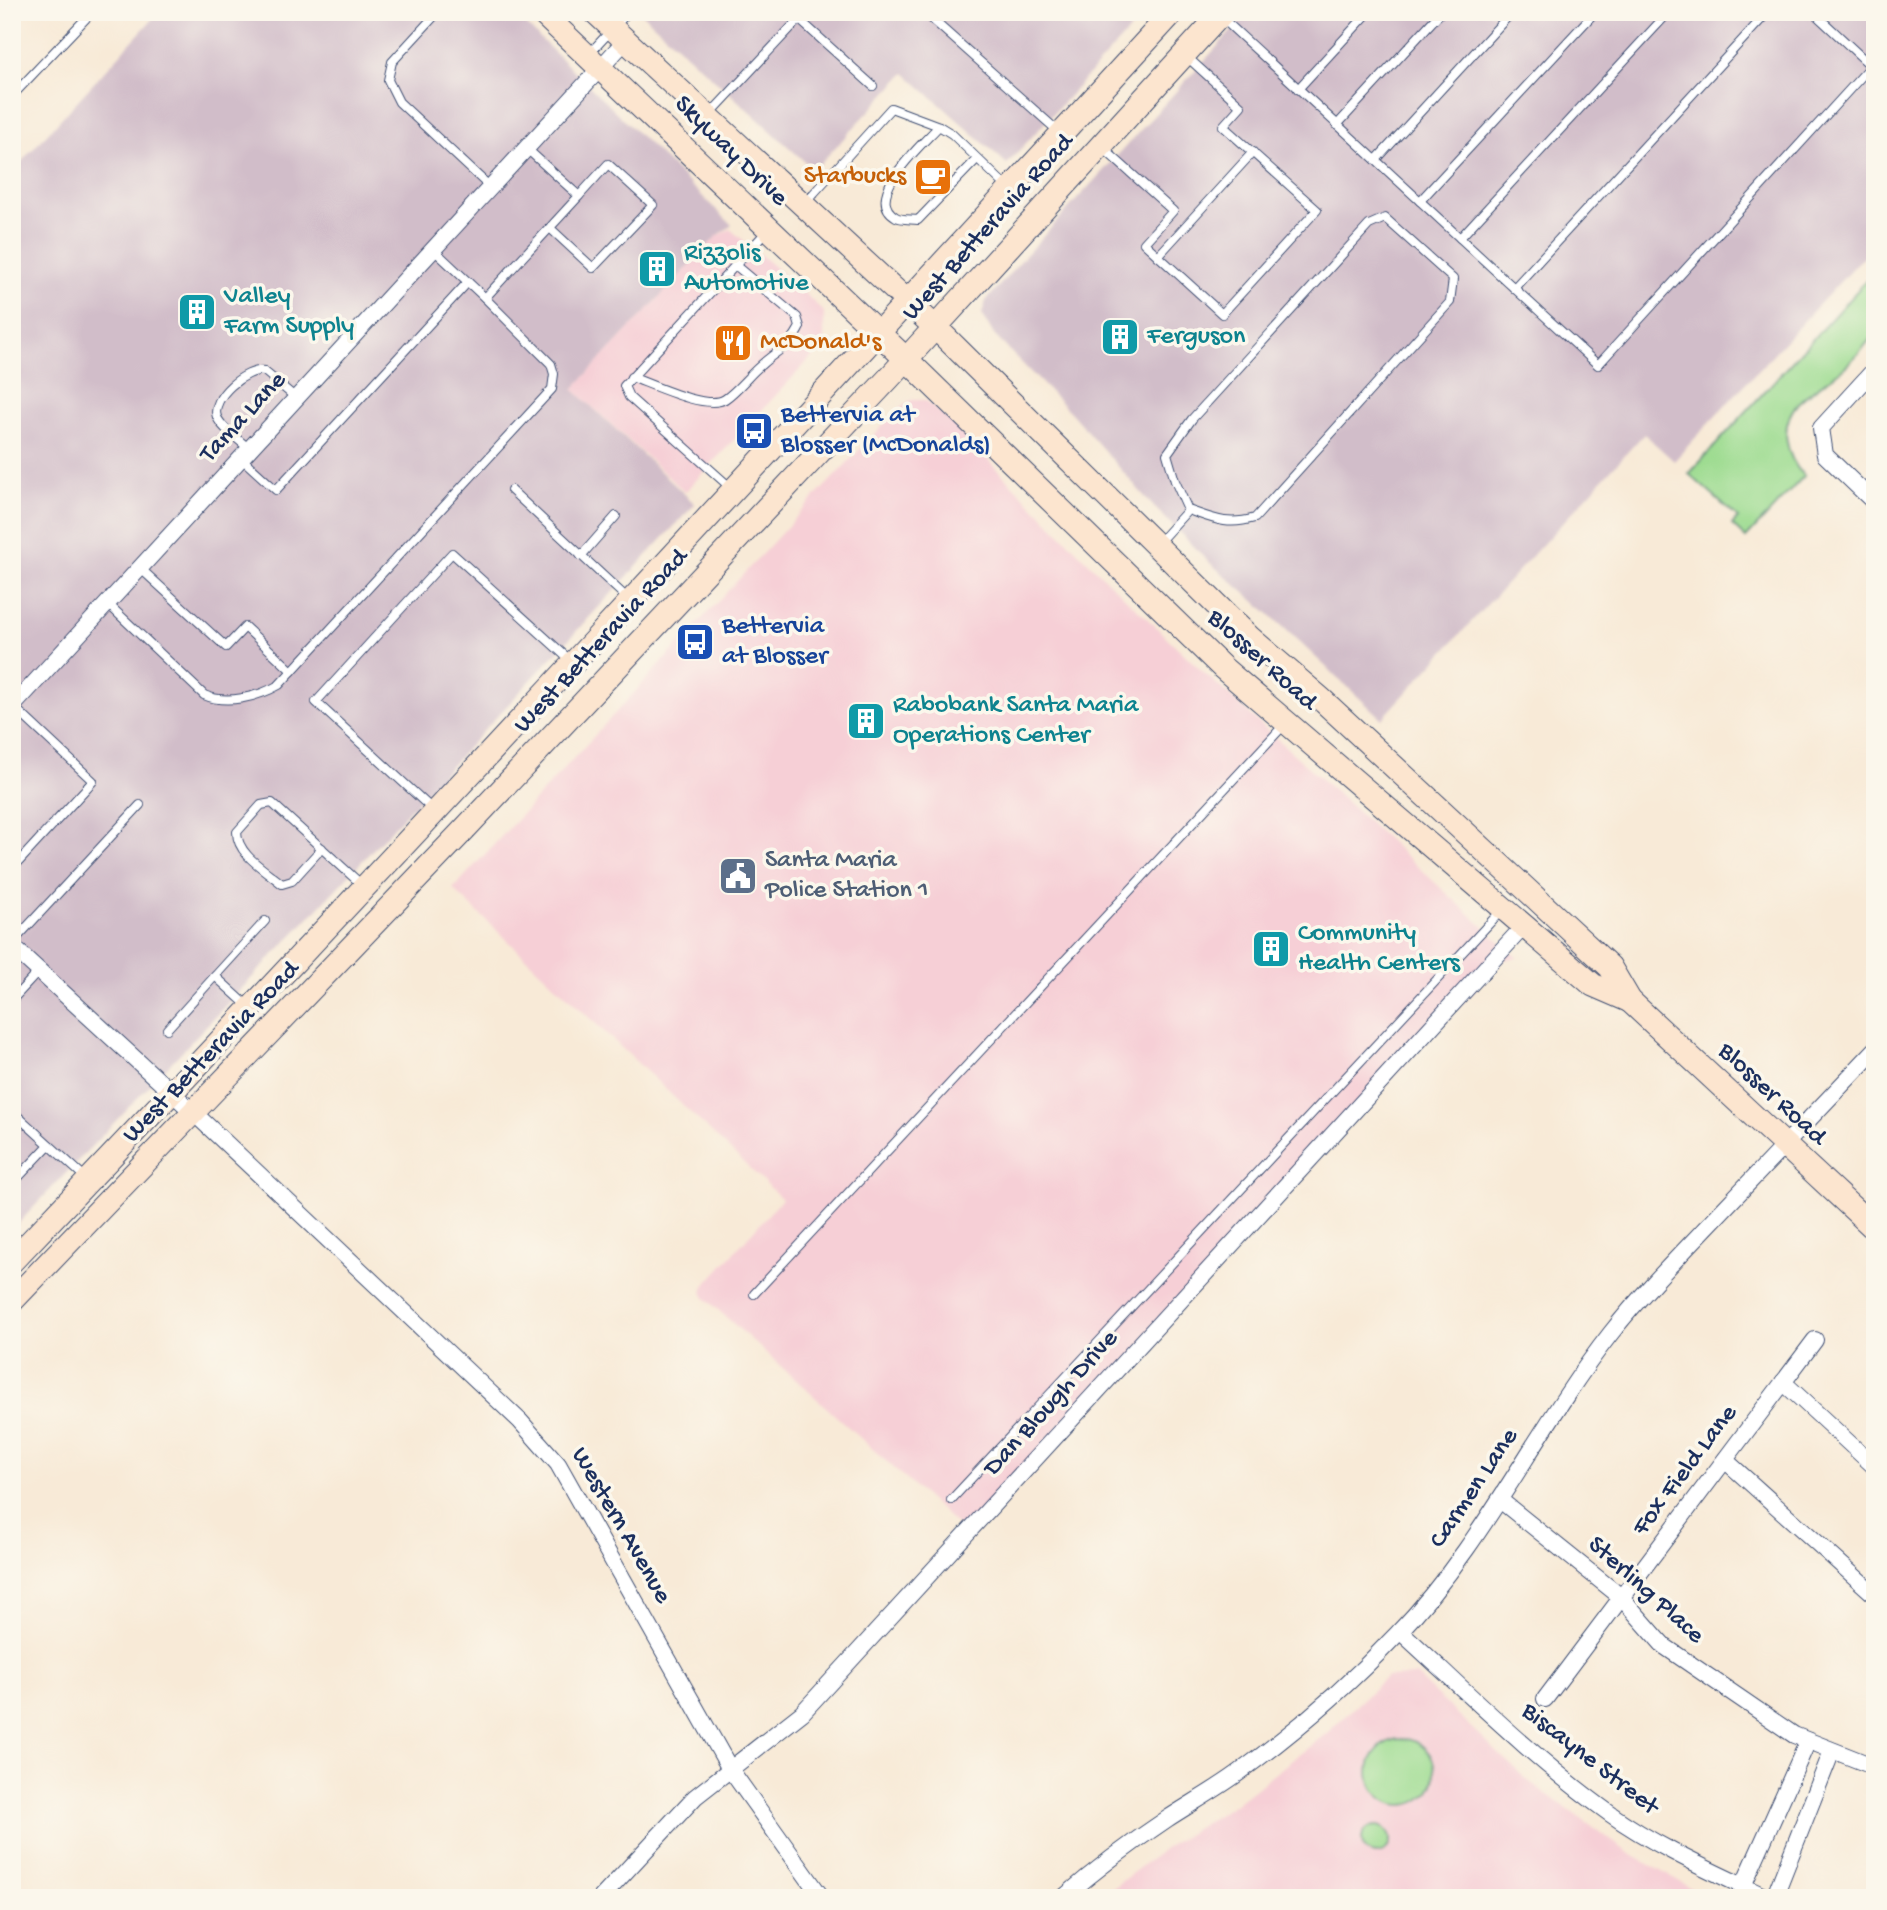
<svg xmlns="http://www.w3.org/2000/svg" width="1887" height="1910" font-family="'Gochi Hand',sans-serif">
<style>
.built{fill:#f6cfd6}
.industrial{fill:#d1bdc9}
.green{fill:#9edc91;stroke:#5c8678;stroke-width:2}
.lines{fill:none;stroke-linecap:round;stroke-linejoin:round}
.lane-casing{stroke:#3c4b70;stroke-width:10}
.street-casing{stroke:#3c4b70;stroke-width:18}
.secondary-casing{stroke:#3c4b70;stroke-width:25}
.lane{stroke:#fff;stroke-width:8}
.street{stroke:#fff;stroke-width:16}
.secondary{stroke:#fce5cf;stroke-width:23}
.labels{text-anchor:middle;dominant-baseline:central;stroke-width:7;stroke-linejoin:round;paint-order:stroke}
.street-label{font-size:26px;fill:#1b2f5e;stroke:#fbf7ec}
.food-label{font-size:26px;fill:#c56008;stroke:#fbf7ec;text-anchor:end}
.culture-label{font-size:26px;fill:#0d838f;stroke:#fbf7ec;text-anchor:start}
.transit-label{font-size:26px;fill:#164399;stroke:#fbf7ec;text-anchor:start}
.service-label{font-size:26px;fill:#4e5e75;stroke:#fbf7ec;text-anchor:start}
</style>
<rect width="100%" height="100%" fill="#fbf7ec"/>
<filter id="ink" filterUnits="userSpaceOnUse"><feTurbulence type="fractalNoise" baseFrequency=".0143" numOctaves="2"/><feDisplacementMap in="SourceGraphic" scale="14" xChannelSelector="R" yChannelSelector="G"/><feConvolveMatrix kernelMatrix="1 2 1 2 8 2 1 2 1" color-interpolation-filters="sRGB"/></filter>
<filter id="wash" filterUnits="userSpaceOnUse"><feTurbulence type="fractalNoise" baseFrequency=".00686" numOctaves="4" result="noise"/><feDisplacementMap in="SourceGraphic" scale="28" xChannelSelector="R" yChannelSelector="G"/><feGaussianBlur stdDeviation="1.57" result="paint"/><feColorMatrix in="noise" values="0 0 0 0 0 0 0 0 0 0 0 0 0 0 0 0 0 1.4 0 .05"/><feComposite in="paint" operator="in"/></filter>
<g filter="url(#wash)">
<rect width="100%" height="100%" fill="#f8ead7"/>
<g class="built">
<polygon points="730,229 799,288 824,312 824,344 685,492 573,389 716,237"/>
<polygon points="911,400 925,400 949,420 1093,567 1200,669 1518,958 1502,960 967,1534 705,1298 702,1292 707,1283 782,1199 453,889 799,514 900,407"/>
<polygon points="1416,1676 1527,1780 1630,1854 1709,1898 1099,1898 1167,1847 1238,1802 1327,1733 1386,1677"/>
</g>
<g class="industrial">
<polygon points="159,12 513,12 732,225 716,237 573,389 695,504 322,904 12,1230 12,172"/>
<polygon points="640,12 1146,12 1007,164 905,73 814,170"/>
<polygon points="1249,12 1875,12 1875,244 1674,461 1644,434 1382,719 1266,611 1208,561 1153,506 1072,414 994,335 982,314 986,301 1025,256"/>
</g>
<g class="green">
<path d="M 1875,271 L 1875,334 C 1864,346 1854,360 1841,370 C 1827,381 1811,390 1798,403 C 1778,425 1786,457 1804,476 L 1746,538 L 1732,525 L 1738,518 L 1689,474 Z"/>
<circle cx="1402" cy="1772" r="33"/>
<circle cx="1376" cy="1840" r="14"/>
</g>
</g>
<g filter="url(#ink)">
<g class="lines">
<defs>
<g id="lane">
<polyline points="438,12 392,62 388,80 399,102 490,187"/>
<polyline points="791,12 873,86"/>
<polyline points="924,12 1059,132"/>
<polyline points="1221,17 1514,288 1768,12"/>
<polyline points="590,53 628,12"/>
<polyline points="1298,89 1369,12"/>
<polyline points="12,96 92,12"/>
<polyline points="710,114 799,19"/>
<polyline points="1337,125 1441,12"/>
<path d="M 939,126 C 924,143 861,197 896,217 C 901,220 912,219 918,220 L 977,159"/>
<polyline points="1103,148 1173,211 1144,243 1222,314 1317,210 1223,126 1241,106 1186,56"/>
<polyline points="1376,160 1512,12"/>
<polyline points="1420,201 1595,12"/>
<polyline points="804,204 891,108 939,126 952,134 1008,188"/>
<polyline points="550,228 593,268 653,205 608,164 579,196"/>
<polyline points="1460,238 1669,12"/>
<polyline points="433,249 485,298 579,196 526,148"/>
<polyline points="1158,256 1253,152"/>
<polyline points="1514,288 1598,365 1871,66 1813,12"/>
<path d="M 631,377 C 651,384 707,411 725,399 C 738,390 749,375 761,365 C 776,351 791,346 800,327 L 797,317 L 735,265"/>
<path d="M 249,449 C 240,440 222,429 217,417 C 210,398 246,368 264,371 L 296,398"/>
<polyline points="241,458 276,490 468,282"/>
<polyline points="731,488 629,397 624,386 768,230"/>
<polyline points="511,490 628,599"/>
<path d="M 1158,543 L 1188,510 L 1175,481 L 1167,454 L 1192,419 L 1369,225 L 1385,218 L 1453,279 L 1450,302 L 1255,518 C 1227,526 1214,519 1188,510"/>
<polyline points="581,556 616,516"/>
<polyline points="140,568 226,647 245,627 292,671"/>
<path d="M 107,603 L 204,695 C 226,705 258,697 279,685 L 552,389 L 554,374 L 551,364 L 485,298"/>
<polyline points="432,809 316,702 452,553 572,662"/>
<path d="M 322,848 L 292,881 L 282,884 C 266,870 237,855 237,832 L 261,805 L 272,803 L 362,885"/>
<polyline points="12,869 93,781 13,706"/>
<polyline points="12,943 140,805"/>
<polyline points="215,976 265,921"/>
<polyline points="12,1000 39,971"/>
<polyline points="167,1029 215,976 249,1007"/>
<polyline points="12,1111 88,1180"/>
<polyline points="12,1184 49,1145"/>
<polyline points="754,1294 1284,725"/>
<polyline points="951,1500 1501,911"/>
</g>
<g id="street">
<polyline points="1875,369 1821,428 1825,455 1875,503"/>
<polyline points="12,707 626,40"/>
<polyline points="12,946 193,1112 520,1421 558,1464 730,1769 822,1898"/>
<polyline points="1783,1382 1875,1467"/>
<polyline points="1725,1460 1875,1595"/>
<polyline points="1500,1500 1621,1597 1664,1646 1794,1735 1875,1767"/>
<path d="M 1400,1631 C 1468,1693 1534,1759 1609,1813 C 1658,1848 1714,1872 1768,1898"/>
<polyline points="1545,1699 1815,1340"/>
<polyline points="1743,1886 1808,1741"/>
<polyline points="601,1898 695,1797 802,1713 1524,926"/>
<path d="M 1063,1898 C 1096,1869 1131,1843 1167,1819 C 1190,1804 1215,1790 1237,1774 C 1295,1732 1349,1685 1398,1633 C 1484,1544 1535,1430 1611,1333 C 1644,1291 1682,1253 1719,1214 C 1771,1160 1823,1105 1875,1050"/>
<polyline points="1774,1898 1832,1751"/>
</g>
<g id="secondary">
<polyline points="541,12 907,360 1223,668 1593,985 1630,1001"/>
<polyline points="595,12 936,328 1249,637 1320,698 1610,967 1630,1001 1875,1229"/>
<path d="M 12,1261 C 404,849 789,431 1173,12"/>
<polyline points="12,1301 458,836 889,378 1223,12"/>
</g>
</defs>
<use href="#lane" class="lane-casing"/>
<use href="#street" class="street-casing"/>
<use href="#secondary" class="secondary-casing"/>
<use href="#lane" class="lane"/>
<use href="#street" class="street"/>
<use href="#secondary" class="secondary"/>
</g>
</g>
<defs>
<symbol id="cafe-square" viewBox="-11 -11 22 22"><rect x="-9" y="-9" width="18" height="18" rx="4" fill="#e8710a" stroke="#fbf7ec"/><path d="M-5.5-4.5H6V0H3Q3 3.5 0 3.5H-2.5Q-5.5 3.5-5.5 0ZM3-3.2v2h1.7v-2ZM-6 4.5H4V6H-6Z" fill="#fff"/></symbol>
<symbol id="building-square" viewBox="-11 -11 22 22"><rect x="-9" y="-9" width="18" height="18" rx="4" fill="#0f9aa8" stroke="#fbf7ec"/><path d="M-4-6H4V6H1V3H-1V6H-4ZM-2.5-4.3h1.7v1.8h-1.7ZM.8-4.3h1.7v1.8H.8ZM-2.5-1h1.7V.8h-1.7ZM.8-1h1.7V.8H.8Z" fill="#fff"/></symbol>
<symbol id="restaurant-square" viewBox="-11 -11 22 22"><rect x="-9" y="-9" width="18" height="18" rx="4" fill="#e8710a" stroke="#fbf7ec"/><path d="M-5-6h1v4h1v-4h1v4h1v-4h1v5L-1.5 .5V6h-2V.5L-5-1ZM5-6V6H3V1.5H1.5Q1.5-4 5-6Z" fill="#fff"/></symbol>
<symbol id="bus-square" viewBox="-11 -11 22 22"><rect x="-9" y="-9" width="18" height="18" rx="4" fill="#1a4fb4" stroke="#fbf7ec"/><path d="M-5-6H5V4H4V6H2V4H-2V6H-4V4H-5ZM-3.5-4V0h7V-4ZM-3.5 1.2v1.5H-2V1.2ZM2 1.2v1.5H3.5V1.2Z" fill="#fff"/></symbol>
<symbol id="civic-square" viewBox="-11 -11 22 22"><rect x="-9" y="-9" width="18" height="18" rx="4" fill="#5c6f8a" stroke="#fbf7ec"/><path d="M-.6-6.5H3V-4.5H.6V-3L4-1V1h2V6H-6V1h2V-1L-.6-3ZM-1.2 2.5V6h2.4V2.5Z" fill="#fff"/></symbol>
</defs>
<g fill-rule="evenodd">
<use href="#cafe-square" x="911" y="155" width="44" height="44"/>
<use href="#building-square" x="635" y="247" width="44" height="44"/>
<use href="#building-square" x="175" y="290" width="44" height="44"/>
<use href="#building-square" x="1098" y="315" width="44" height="44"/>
<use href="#restaurant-square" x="711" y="321" width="44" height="44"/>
<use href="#bus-square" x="732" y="409" width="44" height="44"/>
<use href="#bus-square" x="673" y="620" width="44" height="44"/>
<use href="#building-square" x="844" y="699" width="44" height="44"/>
<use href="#civic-square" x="716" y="854" width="44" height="44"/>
<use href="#building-square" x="1249" y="927" width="44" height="44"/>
</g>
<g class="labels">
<g class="street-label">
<text transform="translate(730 152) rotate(44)">Skyway Drive</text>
<text transform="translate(989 228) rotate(-48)">West Betteravia Road</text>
<text transform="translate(244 418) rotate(-47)">Tama Lane</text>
<text transform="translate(602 642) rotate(-47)">West Betteravia Road</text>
<text transform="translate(1261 661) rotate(42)">Blosser Road</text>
<text transform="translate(212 1053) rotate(-46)">West Betteravia Road</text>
<text transform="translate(1771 1095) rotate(43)">Blosser Road</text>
<text transform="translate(1052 1404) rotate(-48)">Dan Blough Drive</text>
<text transform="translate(1686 1471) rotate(-53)">Fox Field Lane</text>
<text transform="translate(1475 1489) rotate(-56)">Carmen Lane</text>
<text transform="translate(620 1526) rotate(60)">Western Avenue</text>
<text transform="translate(1645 1591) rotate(42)">Sterling Place</text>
<text transform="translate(1589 1760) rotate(38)">Biscayne Street</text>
</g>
<g class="food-label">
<text x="906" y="177">Starbucks</text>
<text x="760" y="343" text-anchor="start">McDonald's</text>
</g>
<g class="culture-label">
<text x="684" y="254">Rizzolis<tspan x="684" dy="30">Automotive</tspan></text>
<text x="224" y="297">Valley<tspan x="224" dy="30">Farm Supply</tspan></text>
<text x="1147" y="337">Ferguson</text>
<text x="893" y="706">Rabobank Santa Maria<tspan x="893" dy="30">Operations Center</tspan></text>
<text x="1298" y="934">Community<tspan x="1298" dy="30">Health Centers</tspan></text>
</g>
<g class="transit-label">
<text x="781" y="416">Bettervia at<tspan x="781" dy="30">Blosser (McDonalds)</tspan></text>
<text x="722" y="627">Bettervia<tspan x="722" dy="30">at Blosser</tspan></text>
</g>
<g class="service-label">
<text x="765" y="861">Santa Maria<tspan x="765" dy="30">Police Station 1</tspan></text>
</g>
</g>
<rect width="1887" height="1910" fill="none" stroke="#fbf7ec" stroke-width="42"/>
</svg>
